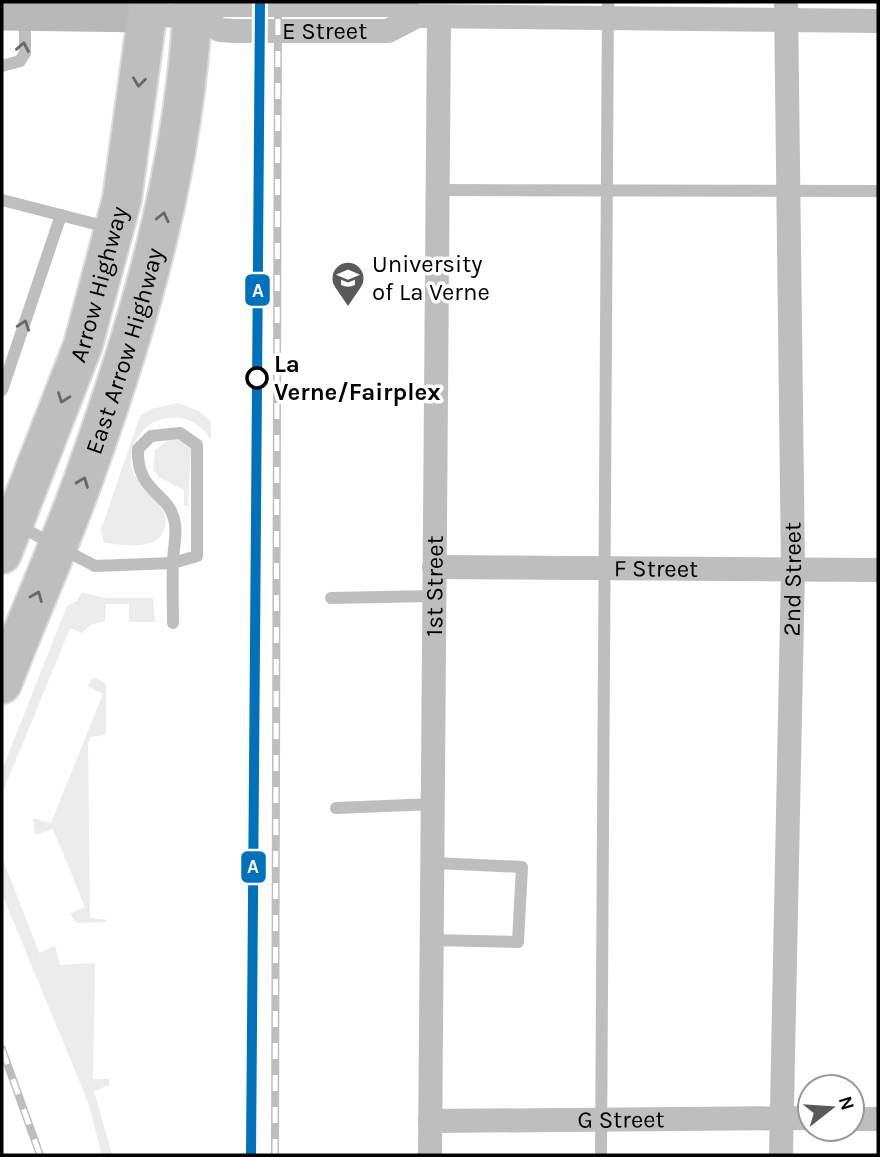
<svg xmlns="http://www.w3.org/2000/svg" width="880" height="1157" font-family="Karla,sans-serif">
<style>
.green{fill:#ececec}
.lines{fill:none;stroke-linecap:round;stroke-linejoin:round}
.primary-casing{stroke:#dbdbdb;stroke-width:42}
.lane{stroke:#bebebe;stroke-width:12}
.street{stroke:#bebebe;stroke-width:24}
.secondary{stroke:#b8b8b8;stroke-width:35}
.primary{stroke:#bebebe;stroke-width:38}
.rail-casing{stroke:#bebebe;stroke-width:8}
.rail{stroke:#fff;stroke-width:5;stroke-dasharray:16;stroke-linecap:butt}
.rail-1-casing{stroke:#fff;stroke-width:16}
.rail-1{stroke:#0072bc;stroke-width:10}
.oneway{stroke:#686868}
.stop-dot{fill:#fff;stroke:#000;stroke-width:3.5}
.labels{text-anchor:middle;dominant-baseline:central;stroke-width:7;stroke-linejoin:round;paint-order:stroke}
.street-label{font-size:24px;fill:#000;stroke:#fff}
.poi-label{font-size:24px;fill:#000;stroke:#fff;text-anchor:start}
.stop-label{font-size:24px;font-weight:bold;fill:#000;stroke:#fff;text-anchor:start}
.line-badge{stroke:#fff;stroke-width:2.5}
.badge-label{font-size:19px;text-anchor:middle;font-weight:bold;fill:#fff}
</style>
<rect width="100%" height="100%" fill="#fff"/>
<g class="green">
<path d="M 178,403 L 199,411 L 211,421 L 211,440 C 190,402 134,415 131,458 C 128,488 177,503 163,532 C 154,552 121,544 104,543 L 101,530 L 140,416 L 151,409 Z"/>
<polygon points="170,439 181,440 191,447 188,507 184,505 184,490 159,477 153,469 155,450"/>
<polygon points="82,592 105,598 153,598 155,622 129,622 129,604 106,604 105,621 90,625 82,633 70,628 2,794 2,770 67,606 77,601"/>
<polygon points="96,678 106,684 106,735 91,737 88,743 90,918 107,920 105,922 77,923 70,914 85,907 53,829 35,835 33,818 51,823 103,694 88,686 91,680"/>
<polygon points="2,857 39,953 55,946 60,965 95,963 93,1079 109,1079 109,1085 94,1091 112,1155 102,1155 88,1102 2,894"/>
</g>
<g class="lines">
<defs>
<g id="primary">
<path id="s6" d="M 2,554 L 83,345 L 122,199 L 149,2"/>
<path id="s7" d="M 2,684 C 29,613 61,544 86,472 C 141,319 185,164 193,2"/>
</g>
</defs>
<use href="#primary" class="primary-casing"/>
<g class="lane">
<polyline points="2,66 20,61 25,53 25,16"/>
<polyline points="437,190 878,191"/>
<polyline points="2,200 111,228"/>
<polyline points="2,390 61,215"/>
<path d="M 17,525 L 95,566 L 173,563 L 197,556 L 197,445 L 180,433 L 151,436 L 138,449 C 136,494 171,492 175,524 C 177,536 173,550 173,562 C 172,583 173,603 173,623"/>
<polyline points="331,598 434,596"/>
<polyline points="336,808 434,804"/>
<polyline points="433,940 518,942 522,867 434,863"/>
<polyline points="601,1155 608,2"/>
</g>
<g class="street">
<polyline points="148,15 192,16 223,5 390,5 417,16 878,21"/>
<path id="s1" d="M 192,16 L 220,30 L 234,31 L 388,31 L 417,16"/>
<path id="s2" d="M 434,567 L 878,570"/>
<polyline points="852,1119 878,1119"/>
<path id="s3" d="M 430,1121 L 810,1118"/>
<path id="s4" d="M 430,1155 L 439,17"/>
<path id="s5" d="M 781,1155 L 793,569 L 786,2"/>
</g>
<polyline class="secondary" points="2,13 148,15"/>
<use href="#primary" class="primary"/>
<defs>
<g id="rail">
<polyline points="2,1049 40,1155"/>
<polyline points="275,1155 278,2"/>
</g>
</defs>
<use href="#rail" class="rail-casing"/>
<use href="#rail" class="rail"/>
<defs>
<polyline id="rail-1" points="251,1155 260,2"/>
</defs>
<use href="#rail-1" class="rail-1-casing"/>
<use href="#rail-1" class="rail-1"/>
</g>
<defs><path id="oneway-chevron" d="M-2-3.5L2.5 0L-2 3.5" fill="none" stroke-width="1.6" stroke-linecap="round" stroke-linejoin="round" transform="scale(1.75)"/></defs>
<g class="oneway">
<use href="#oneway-chevron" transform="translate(23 47) rotate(-80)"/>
<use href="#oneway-chevron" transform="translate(139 82) rotate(97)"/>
<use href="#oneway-chevron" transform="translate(163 217) rotate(-77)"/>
<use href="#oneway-chevron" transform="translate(24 325) rotate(-71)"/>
<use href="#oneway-chevron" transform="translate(63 398) rotate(110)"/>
<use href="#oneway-chevron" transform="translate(83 482) rotate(-69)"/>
<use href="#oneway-chevron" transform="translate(37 596) rotate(-68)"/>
</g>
<defs>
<symbol id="university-pin" viewBox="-11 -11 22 30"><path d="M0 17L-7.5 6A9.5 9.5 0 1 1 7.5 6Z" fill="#595959" stroke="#fff"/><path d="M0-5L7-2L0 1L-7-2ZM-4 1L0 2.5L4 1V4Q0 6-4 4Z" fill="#fff"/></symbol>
</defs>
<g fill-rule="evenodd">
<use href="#university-pin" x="329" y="259" width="38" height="52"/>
</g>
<circle class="stop-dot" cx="257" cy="378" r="10"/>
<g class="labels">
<g class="street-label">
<text stroke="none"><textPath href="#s1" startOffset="136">E Street</textPath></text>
<text stroke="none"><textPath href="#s6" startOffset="287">Arrow Highway</textPath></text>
<text stroke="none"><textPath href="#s7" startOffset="355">East Arrow Highway</textPath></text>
<text stroke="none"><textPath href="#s2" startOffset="222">F Street</textPath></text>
<text stroke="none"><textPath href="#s5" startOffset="576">2nd Street</textPath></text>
<text stroke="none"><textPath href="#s4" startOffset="569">1st Street</textPath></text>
<text stroke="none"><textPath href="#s3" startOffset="191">G Street</textPath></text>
</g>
<g class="poi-label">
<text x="372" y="264">University<tspan x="372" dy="28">of La Verne</tspan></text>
</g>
<g class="stop-label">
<text x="274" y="364">La<tspan x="274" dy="28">Verne/Fairplex</tspan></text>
</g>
</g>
<g class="line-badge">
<rect x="244" y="273" width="27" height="34" rx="7" fill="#0072bc"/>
<rect x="240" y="850" width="27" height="34" rx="7" fill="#0072bc"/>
</g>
<g class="badge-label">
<text x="258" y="297">A</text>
<text x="253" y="873">A</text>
</g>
<rect width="880" height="1157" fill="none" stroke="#000000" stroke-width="7"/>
<g transform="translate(831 1108) rotate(73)"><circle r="33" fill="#ffffff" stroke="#999999" stroke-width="2"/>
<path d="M0-5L12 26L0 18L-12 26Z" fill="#595959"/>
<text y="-10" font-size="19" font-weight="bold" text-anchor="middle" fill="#000000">N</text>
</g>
</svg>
